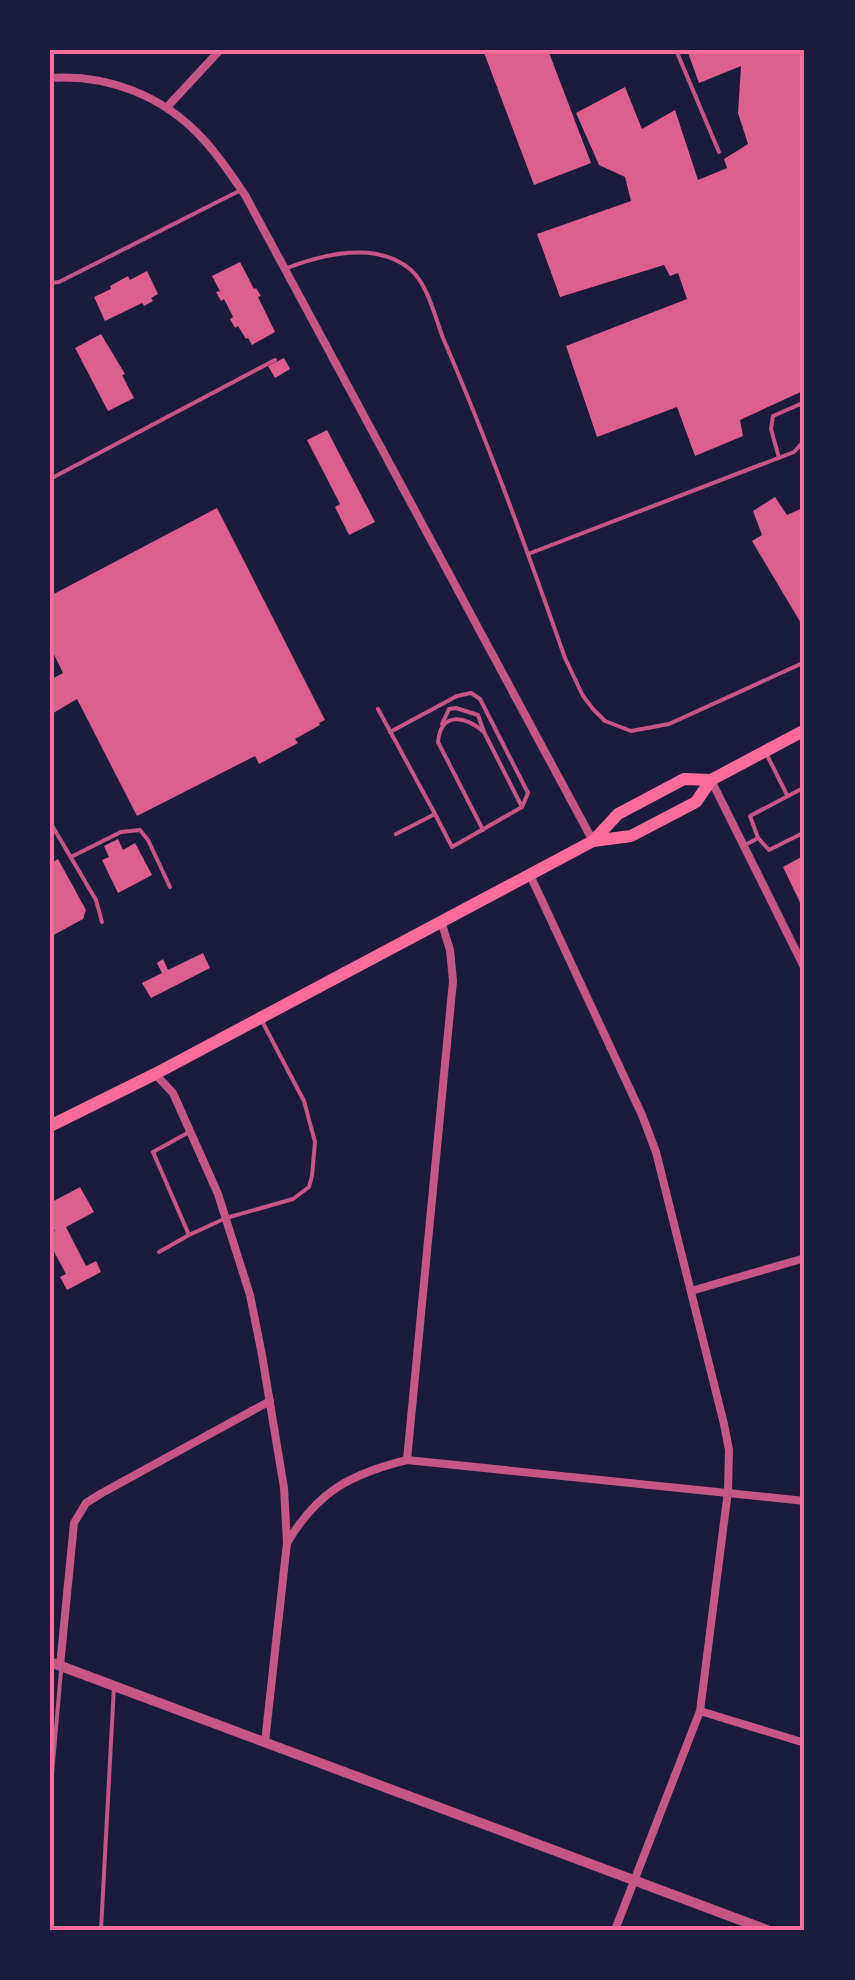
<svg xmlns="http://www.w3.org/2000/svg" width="855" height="1980" font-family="'Playfair Display',serif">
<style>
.building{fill:#dd5f8e}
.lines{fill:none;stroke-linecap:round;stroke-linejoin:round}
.service{stroke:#c65784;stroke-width:4}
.minor{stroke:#c65784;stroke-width:8}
.tertiary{stroke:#c65784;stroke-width:10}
.primary{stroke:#ff6b9d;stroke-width:12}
.neatline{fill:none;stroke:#ff6b9d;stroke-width:4}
</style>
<rect width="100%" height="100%" fill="#1b1b3a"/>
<g class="building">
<polygon points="483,50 548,50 591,163 534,185"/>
<polygon points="687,50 734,50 735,54 735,50 805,50 805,390 740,420 743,436 695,456 677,407 597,437 566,346 687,299 678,273 670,276 664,265 560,297 537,234 631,201 625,177 599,165 576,113 625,87 642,129 675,110 698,180 727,168 724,159 748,144 738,113 741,66 699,83"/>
<polygon points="240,262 254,289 256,288 261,296 258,297 275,332 252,345 248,338 246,339 238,326 235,328 230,319 233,317 224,299 221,301 216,292 220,291 212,276"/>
<polygon points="147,271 158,294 151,298 153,301 144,306 142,303 105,321 94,297 111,289 110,286 128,276 130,280"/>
<polygon points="101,334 125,374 122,375 134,398 108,411 75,348"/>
<polygon points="284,358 290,369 275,378 268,366"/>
<polygon points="327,430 375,522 349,535 335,507 340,504 307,440"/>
<polygon points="775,497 787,515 805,507 805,630 752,541 762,535 753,511"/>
<polygon points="217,508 325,720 319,723 320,725 295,739 298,743 259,764 255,756 137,816 77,699 50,715 50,680 63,673 50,646 50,596"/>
<polygon points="118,839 123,850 135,843 152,875 118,893 102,860 109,857 104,846"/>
<polygon points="805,855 805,913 783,867"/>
<polygon points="58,859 86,910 83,919 50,937 50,864"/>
<polygon points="203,953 210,968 151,998 142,983 162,973 157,963 163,959 168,970"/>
<polygon points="80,1187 94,1212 66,1227 86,1266 96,1261 101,1272 67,1290 60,1277 66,1274 50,1244 50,1233 55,1231 50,1222 50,1203"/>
</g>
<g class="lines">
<g class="service">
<polyline points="676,50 719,152"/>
<path d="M 287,268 C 324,254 377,241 411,270 C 428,285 435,317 443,338 C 488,442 527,550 565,658 L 583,696 L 594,710 L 605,721 L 631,731 L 669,724 L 805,662"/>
<polyline points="50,283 59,282 239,191"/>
<polyline points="779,458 771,429 773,416 805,402"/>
<polyline points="50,479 275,360"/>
<polyline points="528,554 794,452 805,440"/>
<polyline points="378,709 435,814 396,834"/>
<polyline points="442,724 449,709 456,708 478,715 484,732"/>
<polyline points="390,732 457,696 471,693 480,699 528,793 522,807 452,847 435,814"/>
<polyline points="767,755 787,795"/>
<polyline points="50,822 96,900 102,922"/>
<path d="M 483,830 L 438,742 C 441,711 465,716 484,732 L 522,807"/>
<polyline points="758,838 750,816 805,787"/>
<polyline points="747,844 758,838 769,850 805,832"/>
<polyline points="71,857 121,832 140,830 148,840 170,887"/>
<polyline points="191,1131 153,1152 189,1235 226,1218 293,1199 309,1187 312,1176 315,1142 304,1101 263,1023"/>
<polyline points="159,1252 189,1235"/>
<polyline points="50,1797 61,1671"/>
<polyline points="101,1930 114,1686"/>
</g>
<g class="minor">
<path d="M 50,78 C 108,74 164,96 203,139 C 219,156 232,176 245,195 L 593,841"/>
<polyline points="168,106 220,50"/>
<polyline points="711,780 805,969"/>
<polyline points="530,875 642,1115 656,1152 724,1424 729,1450 728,1491 700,1711 615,1930"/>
<polyline points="155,1074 173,1093 218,1194 250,1295 262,1355 284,1488 287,1543 265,1742"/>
<polyline points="691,1291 805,1258"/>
<polyline points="407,1460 453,981 450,950 441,921"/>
<path d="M 287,1543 C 317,1492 350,1474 407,1460 L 805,1501"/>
<polyline points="60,1666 74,1523 86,1503 102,1493 270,1401"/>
<polyline points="700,1711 805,1743"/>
</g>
<polyline class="tertiary" points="50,1662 767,1930"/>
<g class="primary">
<polyline points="593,841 618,814 684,779 711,780"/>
<polyline points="50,1126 155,1074 593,841 631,836 696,802 711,780 805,730"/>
</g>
</g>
<rect width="855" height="1980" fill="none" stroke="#1b1b3a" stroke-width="105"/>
<rect x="52" y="52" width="750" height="1876" class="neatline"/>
</svg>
